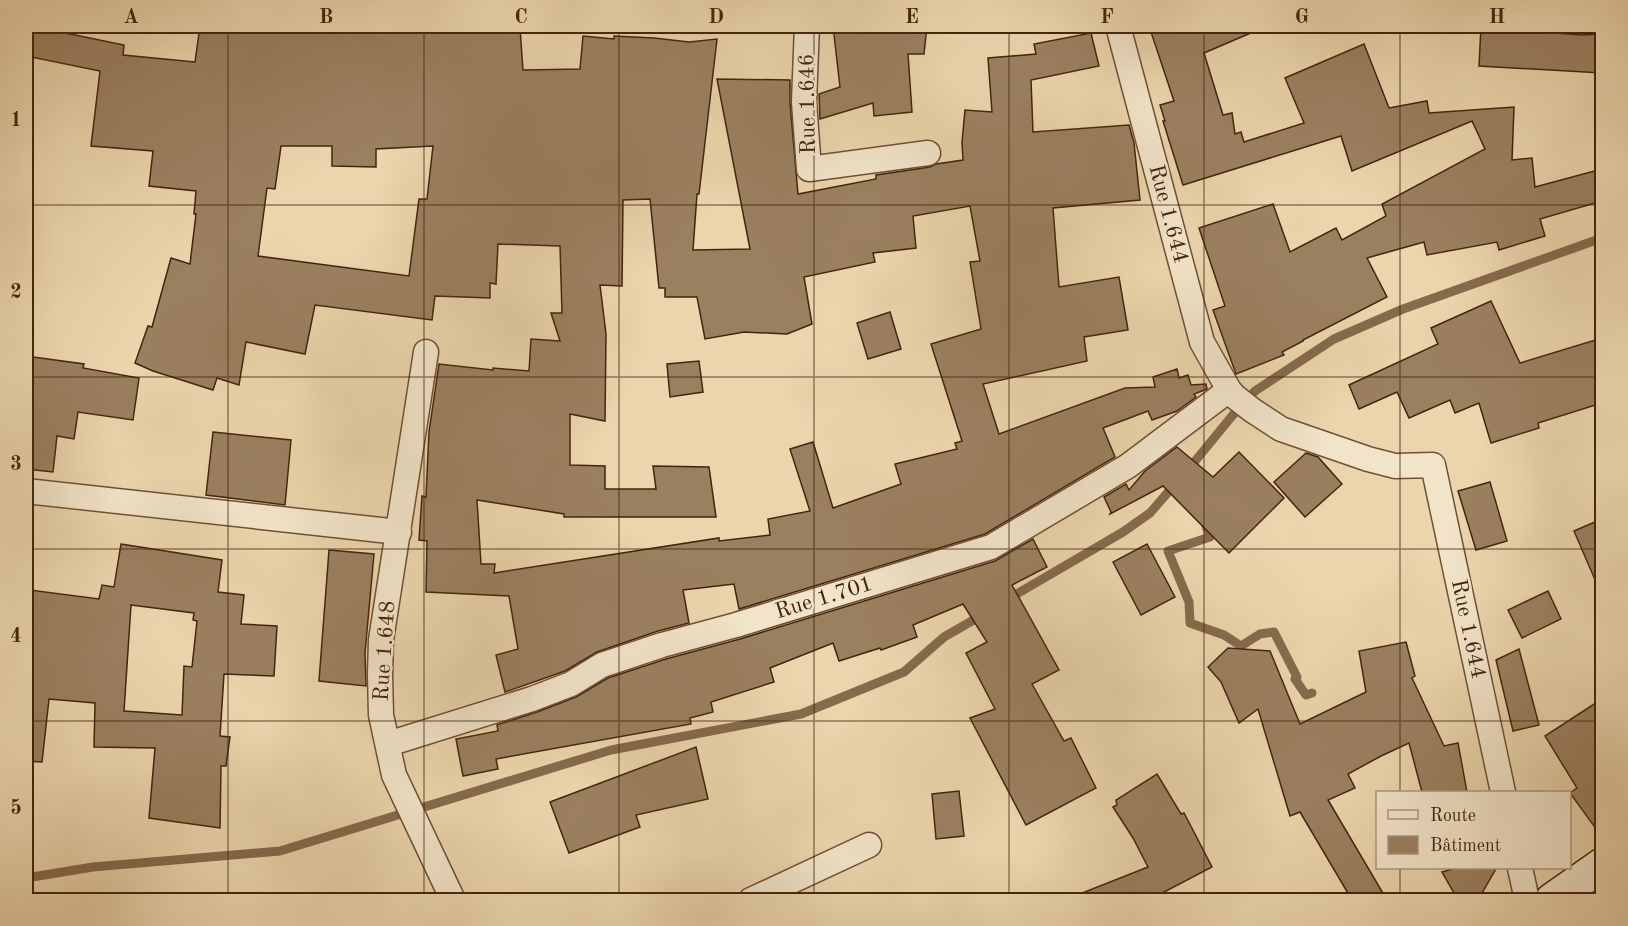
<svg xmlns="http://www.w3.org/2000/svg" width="1628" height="926" font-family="'Old Standard TT',serif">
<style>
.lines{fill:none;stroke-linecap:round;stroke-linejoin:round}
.stream{stroke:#866a4c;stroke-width:9}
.building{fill:#9b8060;stroke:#44240d;stroke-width:1.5;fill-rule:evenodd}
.street-casing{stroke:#6e5035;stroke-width:27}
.secondary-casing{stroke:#44240d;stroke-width:36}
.street{stroke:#f2e4c9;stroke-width:24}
.secondary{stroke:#f2e4c9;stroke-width:33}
.grid{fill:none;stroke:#44240d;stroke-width:1.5;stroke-opacity:0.55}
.labels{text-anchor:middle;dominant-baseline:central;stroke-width:5;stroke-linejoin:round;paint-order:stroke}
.street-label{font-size:22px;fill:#44240d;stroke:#f2e4c9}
.neatline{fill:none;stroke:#44240d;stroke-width:2}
.grid-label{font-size:20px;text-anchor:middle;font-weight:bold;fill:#44240d}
</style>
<rect width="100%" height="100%" fill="#ebd5ac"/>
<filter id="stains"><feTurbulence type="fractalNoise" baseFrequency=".00333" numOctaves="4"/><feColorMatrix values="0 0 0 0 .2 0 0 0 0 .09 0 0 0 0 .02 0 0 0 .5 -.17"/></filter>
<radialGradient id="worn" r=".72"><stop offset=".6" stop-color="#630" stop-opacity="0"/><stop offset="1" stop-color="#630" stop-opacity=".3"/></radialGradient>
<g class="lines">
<g class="stream">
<polyline points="1187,471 1232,416 1255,391 1334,339 1403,309 1602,238"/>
<polyline points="1204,520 1210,537 1168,551 1189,602 1190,623 1224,635 1241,646 1260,634 1274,632 1297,677 1295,679 1306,695 1312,693"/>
<polyline points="1008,599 1123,532 1150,513 1176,483"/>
<polyline points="26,878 93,867 280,851 611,750 801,714 904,672 944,637 984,614"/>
</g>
</g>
<g class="building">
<path d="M 200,26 L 470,26 L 470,32 L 520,28 L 523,70 L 580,69 L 583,36 L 614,39 L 614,36 L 654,38 L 689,42 L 717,39 L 699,194 L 697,194 L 693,250 L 750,249 L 717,79 L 790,80 L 790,103 L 798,194 L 876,179 L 876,175 L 930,167 L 936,164 L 963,160 L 962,142 L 965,110 L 992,112 L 988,58 L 1036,54 L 1034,44 L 1091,33 L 1099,66 L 1031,80 L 1033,132 L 1129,125 L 1134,143 L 1140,200 L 1053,208 L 1059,287 L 1119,277 L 1128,330 L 1084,337 L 1087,361 L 983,384 L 999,434 L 1125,388 L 1155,387 L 1153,377 L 1177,369 L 1179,378 L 1188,375 L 1191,385 L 1206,384 L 1207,389 L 1194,394 L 1196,397 L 1177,411 L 1152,420 L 1148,411 L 1103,428 L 1115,457 L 985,534 L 739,609 L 734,584 L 683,590 L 689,623 L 658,631 L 597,652 L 565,671 L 505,692 L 496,655 L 518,649 L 509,596 L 426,592 L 427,541 L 419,540 L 422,496 L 426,497 L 429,432 L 439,364 L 493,370 L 493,368 L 529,371 L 531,339 L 560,341 L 551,313 L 562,313 L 560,246 L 498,244 L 496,284 L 490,283 L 490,298 L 435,296 L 432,320 L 315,305 L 305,354 L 246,342 L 239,385 L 217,378 L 213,390 L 153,371 L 135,363 L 148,326 L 152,327 L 171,258 L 190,264 L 196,214 L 194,214 L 196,191 L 149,186 L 153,151 L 91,146 L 100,71 L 26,56 L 26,27 L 36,29 L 36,27 L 124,45 L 123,55 L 195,62 ZM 281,146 L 332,146 L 332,166 L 376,167 L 376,149 L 433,146 L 427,199 L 419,199 L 409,276 L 258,256 L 267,188 L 275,189 ZM 650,199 L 659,288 L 665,288 L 665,297 L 697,297 L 705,339 L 744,332 L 787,334 L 812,324 L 804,277 L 875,262 L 873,253 L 916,248 L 913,216 L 970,206 L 980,261 L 970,262 L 981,329 L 931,344 L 962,441 L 955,443 L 957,449 L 895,464 L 901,484 L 833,508 L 813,442 L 790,449 L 810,511 L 768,519 L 770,535 L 719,541 L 719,538 L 494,573 L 495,564 L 481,564 L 477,500 L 564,514 L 564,517 L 716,517 L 709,467 L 653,466 L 656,489 L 605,489 L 605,466 L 570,465 L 570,414 L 605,421 L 606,334 L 600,285 L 622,286 L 623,200 Z"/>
<polygon points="833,26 927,26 924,54 908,54 912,112 874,116 873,103 820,119 819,94 840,87"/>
<polygon points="1149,26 1267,26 1204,53 1223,115 1232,113 1235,134 1241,132 1244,142 1304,123 1285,78 1364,44 1389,108 1427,101 1429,113 1514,107 1512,160 1532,158 1535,187 1602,169 1602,201 1540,219 1545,236 1499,250 1497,242 1427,255 1424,242 1367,258 1387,297 1303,340 1303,341 1282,352 1284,355 1236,374 1213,310 1225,306 1199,228 1273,204 1290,252 1336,228 1342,240 1386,216 1382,204 1485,149 1472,121 1352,171 1341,136 1183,185 1163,121 1165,121 1160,105 1174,101"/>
<polygon points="1481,26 1519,26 1519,30 1581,35 1602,34 1602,73 1479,66"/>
<polygon points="1491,301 1520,363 1602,338 1602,403 1538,423 1539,428 1491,443 1479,403 1455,413 1450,400 1409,418 1397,392 1359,409 1349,385 1438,344 1431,328"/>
<polygon points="890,312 901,349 868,359 857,323"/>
<polygon points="33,357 84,364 83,368 139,378 133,420 78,412 74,439 57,436 53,472 26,469 26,363 32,364"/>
<polygon points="699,361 703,392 670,397 667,364"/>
<polygon points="213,432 291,440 285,505 206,495"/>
<polygon points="1177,447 1213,477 1239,452 1284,498 1229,553 1163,486 1110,514 1111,512 1104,497 1126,484 1129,490 1145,471"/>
<polygon points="1306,453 1318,457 1342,484 1305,517 1274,482"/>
<polygon points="1490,482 1507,541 1476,550 1458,491"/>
<polygon points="1602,519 1602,596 1574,531"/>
<polygon points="1033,539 1047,567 1012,585 1059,670 1032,684 1064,741 1071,738 1096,788 1026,825 970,718 995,709 966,653 987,642 963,604 913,625 917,637 881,650 880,648 839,661 833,643 770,668 774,682 711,702 713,712 690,718 691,724 496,759 498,769 463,776 456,739 498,731 497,725 537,712 576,697 608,678 666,659 740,639 995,561"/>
<path d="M 121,544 L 222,560 L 218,592 L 244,595 L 241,624 L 277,626 L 274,676 L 224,674 L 220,736 L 230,737 L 226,766 L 221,766 L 220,828 L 149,818 L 155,748 L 94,747 L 95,703 L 49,699 L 42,762 L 26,761 L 26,637 L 30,590 L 99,599 L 102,585 L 114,587 ZM 131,605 L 194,613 L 193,620 L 197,621 L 192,667 L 184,666 L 182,715 L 124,711 Z"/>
<polygon points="1147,544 1175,597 1141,615 1113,562"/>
<polygon points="329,550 374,554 365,653 366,686 319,681"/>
<polygon points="1548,591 1561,619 1522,638 1508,610"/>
<polygon points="1406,642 1415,676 1412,678 1444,746 1458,743 1467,792 1422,792 1409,743 1381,756 1348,774 1355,788 1328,800 1387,900 1352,900 1300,812 1290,816 1258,709 1239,723 1221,682 1208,667 1228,648 1270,651 1300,724 1366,692 1359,651"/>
<polygon points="1519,649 1539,725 1513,731 1496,660"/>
<polygon points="1602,699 1602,837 1570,793 1577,788 1545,736"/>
<polygon points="696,747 708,799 636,815 640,827 569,853 550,802"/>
<polygon points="1157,774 1181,814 1184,813 1212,867 1149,900 1068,900 1067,899 1148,867 1133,838 1113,807 1117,805 1116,800"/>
<polygon points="959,791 964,836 936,839 932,794"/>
<polygon points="1460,867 1497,867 1478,900 1458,900 1442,872"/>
</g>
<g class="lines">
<defs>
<g id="street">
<polyline points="807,26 804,102 809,169 928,153"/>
<polyline points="1118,26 1202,342 1229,390 1234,396 1252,410 1281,429 1368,459 1395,466 1433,465 1503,792"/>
<polyline points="426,352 381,640 380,674 381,715 394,775 453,900"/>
<polyline points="26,491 399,532"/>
<polyline points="388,744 532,699 571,684 602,665 662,645 736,625 991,547 1128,466 1229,390"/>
<polyline points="1520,868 1527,900"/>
<polyline points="751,900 869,845"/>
</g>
<polyline id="secondary" points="1552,900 1602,865"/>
</defs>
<use href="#street" class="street-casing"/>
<use href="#secondary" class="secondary-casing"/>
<use href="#street" class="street"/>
<use href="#secondary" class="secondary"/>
</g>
<path class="grid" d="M 228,26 L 228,900M 424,26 L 424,900M 619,26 L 619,900M 814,26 L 814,900M 1009,26 L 1009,900M 1204,26 L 1204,900M 1400,26 L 1400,792M 26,205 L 1602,205M 26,377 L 1602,377M 26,549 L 1602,549M 26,721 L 1602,721M 1400,868 L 1400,900"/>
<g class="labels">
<g class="street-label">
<text transform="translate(808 104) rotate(-91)">Rue 1.646</text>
<text transform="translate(1168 214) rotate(75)">Rue 1.644</text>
<text transform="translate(824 598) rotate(-17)">Rue 1.701</text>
<text transform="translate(1468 629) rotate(78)">Rue 1.644</text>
<text transform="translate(385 651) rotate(-86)">Rue 1.648</text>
</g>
</g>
<rect width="1628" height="926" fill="none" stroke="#ebd5ac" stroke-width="66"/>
<rect x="1376" y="791" width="195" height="78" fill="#f2e4c9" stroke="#ac977e" stroke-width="1.5"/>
<rect x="1388" y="810" width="30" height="9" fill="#f2e4c9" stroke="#ac977e" stroke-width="1.5"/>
<text x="1430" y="821" font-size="18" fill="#44240d">Route</text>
<rect x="1388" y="836" width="30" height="18" fill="#9b8060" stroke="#ac977e" stroke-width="1.5"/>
<text x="1430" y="851" font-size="18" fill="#44240d">Bâtiment</text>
<rect x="33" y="33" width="1562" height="860" class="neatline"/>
<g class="grid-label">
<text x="131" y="23">A</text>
<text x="326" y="23">B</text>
<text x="521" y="23">C</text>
<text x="716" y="23">D</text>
<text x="912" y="23">E</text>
<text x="1107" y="23">F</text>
<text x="1302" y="23">G</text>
<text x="1497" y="23">H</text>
<text x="16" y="126">1</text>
<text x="16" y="298">2</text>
<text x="16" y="470">3</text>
<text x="16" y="642">4</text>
<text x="16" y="814">5</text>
</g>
<rect width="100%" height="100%" filter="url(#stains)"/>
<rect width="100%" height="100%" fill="url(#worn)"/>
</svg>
